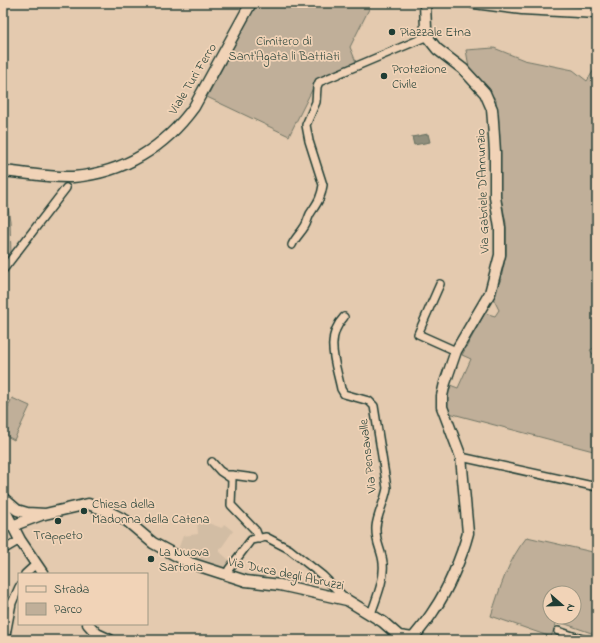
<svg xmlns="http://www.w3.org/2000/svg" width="600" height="643" font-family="'Indie Flower',sans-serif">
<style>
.built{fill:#d2bda4}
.green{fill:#c0af99;stroke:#707666;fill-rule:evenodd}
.water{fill:#908e7b;stroke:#636e5f}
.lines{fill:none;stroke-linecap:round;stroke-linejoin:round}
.street-casing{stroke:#1f3d34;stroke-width:10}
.secondary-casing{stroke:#1f3d34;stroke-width:13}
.street{stroke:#f1d3b7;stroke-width:7}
.secondary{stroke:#f1d3b7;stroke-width:10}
.poi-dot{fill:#1f3d34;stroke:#f1d3b7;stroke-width:1.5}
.labels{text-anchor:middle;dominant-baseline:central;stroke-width:3.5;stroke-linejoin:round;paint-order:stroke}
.poi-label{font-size:13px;fill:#1f3d34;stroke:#f1d3b7;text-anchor:start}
.park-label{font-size:13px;fill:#2f483e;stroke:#f1d3b7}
.street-label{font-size:13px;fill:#1f3d34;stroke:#f1d3b7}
</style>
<rect width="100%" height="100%" fill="#e4caaf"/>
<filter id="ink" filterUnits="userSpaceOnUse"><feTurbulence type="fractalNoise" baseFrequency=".025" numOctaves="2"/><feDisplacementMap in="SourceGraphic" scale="8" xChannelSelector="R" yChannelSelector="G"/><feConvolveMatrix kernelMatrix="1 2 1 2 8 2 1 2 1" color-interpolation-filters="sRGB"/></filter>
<g filter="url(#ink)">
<polygon class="built" points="197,519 222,528 224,524 233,531 219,551 230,561 225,570 189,558 177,552 183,536 198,534"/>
<g class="green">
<polygon points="257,3 364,3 370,7 350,47 356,62 318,78 289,136 207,97"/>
<path d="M 494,48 L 524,60 L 573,70 L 587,81 L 597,65 L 597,347 L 590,350 L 597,360 L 597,417 L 596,419 L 595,431 L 597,432 L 597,452 L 449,413 C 446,402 445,395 450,385 L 458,388 L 471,359 L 462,355 L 485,313 L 495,316 L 499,310 L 493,298 L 501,279 L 506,254 L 506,223 L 500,194 L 498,120 L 496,100 L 469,67 L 466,50 Z"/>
<polygon points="3,177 6,177 5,188 10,221 11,255 6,254 5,261 3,264"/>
<polygon points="12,398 30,406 14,440 3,434 3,418"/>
<path d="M 527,537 L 597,553 L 597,635 L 557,621 L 551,637 L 491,616 C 500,588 508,560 527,537 ZM 550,593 L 574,593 L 574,617 L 550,617 Z"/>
</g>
<polygon class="water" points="428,134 430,142 414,145 412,137"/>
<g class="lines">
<defs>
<g id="street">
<path d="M 292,245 C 295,238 301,233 305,226 C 307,223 308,218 310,214 C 317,203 321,199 323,185 L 309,141 L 306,125 L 316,102 L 317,87 L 319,82 L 428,36"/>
<polyline points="3,270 66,188"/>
<polyline points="440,284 418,334 456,351"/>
<path d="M 344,317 C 324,338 336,364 341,389 L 344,394 L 369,401 L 374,406 L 387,488 C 385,501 377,515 376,527 C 375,543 382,550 383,563 C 385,579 376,599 371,614"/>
<polyline points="461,457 597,487"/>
<polyline points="212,462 220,471 232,479 231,505 256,531 259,539"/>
<polyline points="228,475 232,475 254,478"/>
<polyline points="3,550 20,540"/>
<polyline points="25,574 36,564"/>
<polyline points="226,575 229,569 251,540 266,537 289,549 323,576 347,600"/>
<polyline points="558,631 585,640"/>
<polyline points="5,640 12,603 19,587"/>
</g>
<g id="secondary">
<polyline points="474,3 522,9 597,13"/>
<path d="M 3,171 C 26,173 50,178 73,177 C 124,173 165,147 194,107 L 251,3"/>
<polyline points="3,498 17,510 27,513 45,514 88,504 105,510 127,521 153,543 190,563 246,581 280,585 347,600 383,622 399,636 413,638"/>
<polyline points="3,507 20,540 43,574"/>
<polyline points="12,526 41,515"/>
<polyline points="88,624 97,634 110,640"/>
<path d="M 409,640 L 413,638 C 420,629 428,620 434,610 C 448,590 462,556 468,533 L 461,457 L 442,407 L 442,396 L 445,383 L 456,351 L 490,293 L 500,255 L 500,228 L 495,197 L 495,152 L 493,121 L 492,109 L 485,93 L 463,69 L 437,49 L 429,39 L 426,29 L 425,3"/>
</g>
</defs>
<use href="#street" class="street-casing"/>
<use href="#secondary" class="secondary-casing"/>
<use href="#street" class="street"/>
<use href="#secondary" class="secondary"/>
</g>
</g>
<g class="poi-dot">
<circle cx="392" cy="32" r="4"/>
<circle cx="384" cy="76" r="4"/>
<circle cx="84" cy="511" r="4"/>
<circle cx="58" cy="521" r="4"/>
<circle cx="151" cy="559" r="4"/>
</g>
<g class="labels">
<g class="poi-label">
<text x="400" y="32">Piazzale Etna</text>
<text x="392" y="69">Protezione<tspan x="392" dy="15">Civile</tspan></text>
<text x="92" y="504">Chiesa della<tspan x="92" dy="15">Madonna della Catena</tspan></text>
<text x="58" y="535" text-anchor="middle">Trappeto</text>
<text x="159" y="552">La Nuova<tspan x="159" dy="15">Sartoria</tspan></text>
</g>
<g class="park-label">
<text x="284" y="41">Cimitero di<tspan x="284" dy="15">Sant'Agata li Battiati</tspan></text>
</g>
<g class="street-label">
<text transform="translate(193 79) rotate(-59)">Viale Turi Ferro</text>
<text transform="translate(483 191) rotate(-92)">Via Gabriele D'Annunzio</text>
<text transform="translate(368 456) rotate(-97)">Via Pensavalle</text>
<text transform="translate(286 574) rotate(12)">Via Duca degli Abruzzi</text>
</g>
</g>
<rect width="600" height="643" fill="none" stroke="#f1d3b7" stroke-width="16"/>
<rect x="8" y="8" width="584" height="627" fill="none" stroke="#1f3d34" stroke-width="1.5" filter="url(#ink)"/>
<rect x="18" y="573" width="130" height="52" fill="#f1d3b7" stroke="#9d9783"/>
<rect x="26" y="586" width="20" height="6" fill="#f1d3b7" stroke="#9d9783"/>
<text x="54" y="593" font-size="12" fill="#1f3d34">Strada</text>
<rect x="26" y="603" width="20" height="12" fill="#c0af99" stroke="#9d9783"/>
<text x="54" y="613" font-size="12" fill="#1f3d34">Parco</text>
<g transform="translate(562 605) rotate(110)"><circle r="19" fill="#f1d3b7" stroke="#9d9783"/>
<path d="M0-3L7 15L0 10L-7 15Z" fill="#1f3d34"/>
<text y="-6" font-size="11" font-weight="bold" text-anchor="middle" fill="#1f3d34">N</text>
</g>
</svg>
